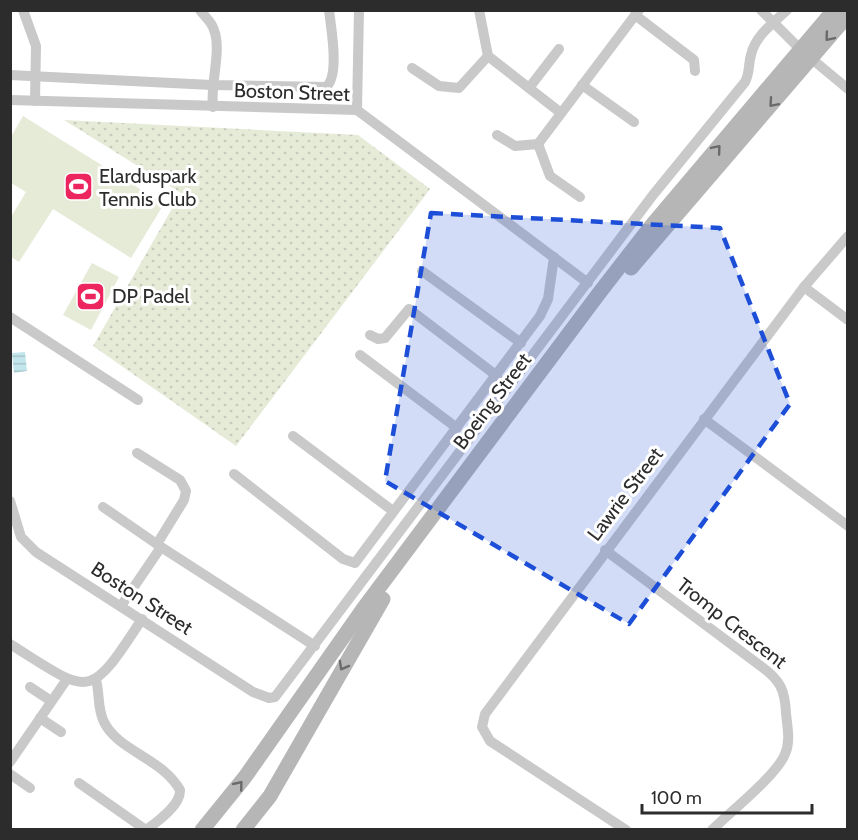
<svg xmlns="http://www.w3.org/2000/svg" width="858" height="840" font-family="Cabin,sans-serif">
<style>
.park{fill:url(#park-dots)}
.garden{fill:#e6ebd8}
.water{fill:url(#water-rules)}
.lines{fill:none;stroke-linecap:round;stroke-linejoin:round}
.street{stroke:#c9c9c9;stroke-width:10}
.secondary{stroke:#b6b6b6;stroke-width:15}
.oneway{stroke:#6a6a6a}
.marked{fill:#1d4ed8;fill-opacity:0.2;stroke:#1d4ed8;stroke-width:4.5;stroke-dasharray:12 8;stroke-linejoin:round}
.labels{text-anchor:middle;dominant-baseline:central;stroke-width:6;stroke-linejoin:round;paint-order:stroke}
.street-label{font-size:20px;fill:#2c2c2c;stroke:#fff}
.poi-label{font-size:20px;fill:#2c2c2c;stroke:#fff;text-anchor:start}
</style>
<defs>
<pattern id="park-dots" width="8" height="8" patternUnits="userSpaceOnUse" patternTransform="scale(1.5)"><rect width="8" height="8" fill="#e6ebd8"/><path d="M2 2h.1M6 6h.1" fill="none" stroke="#c5caba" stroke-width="1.8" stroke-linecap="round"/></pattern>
<pattern id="water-rules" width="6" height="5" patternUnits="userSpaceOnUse" patternTransform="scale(1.5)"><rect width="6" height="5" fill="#c3e5ec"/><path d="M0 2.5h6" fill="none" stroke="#a8c5cb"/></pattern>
</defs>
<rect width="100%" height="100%" fill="#fff"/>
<polygon class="park" points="64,120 358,135 430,189 236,446 93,346 181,193"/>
<g class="garden">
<polygon points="23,116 164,204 131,258 53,209 19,262 11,257 11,217 26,192 11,183 11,137"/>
<polygon points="92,263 119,277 91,330 63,315"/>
</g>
<polygon class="water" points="25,352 27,371 14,373 12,353"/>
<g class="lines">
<g class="street">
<polyline points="23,10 36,46 35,101"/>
<path d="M 200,10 C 205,17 212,22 214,30 C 222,50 210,84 213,107"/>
<polyline points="479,10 488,56 561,113"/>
<polyline points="761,10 801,50 848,89"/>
<polyline points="635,15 694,60 695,71"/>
<polyline points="412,68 439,86 459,88 488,56"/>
<path d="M 10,75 L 212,85 L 326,87 C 340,76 331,28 329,10"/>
<polyline points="582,85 634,122"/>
<polyline points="529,88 559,49"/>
<polyline points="10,100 357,110 588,283"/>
<polyline points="357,110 359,10"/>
<polyline points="497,135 515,146 538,144 639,10"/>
<polyline points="538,144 550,176 580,197"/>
<polyline points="422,271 521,343"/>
<polyline points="804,287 848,320"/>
<polyline points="10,317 138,400"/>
<polyline points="370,335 378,339 385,338 409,309 497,376"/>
<polyline points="360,355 457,428"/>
<polyline points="704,419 848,526"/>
<polyline points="293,436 393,511"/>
<polyline points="137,453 180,480 186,491 184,500 157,544"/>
<polyline points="234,474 343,559 355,563 540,316 548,299 554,257"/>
<path d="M 10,501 L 21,537 L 36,552 L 253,692 L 269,698 L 275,697 L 653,195 L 745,82 C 750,73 748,65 751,55 C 755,36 774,22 787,10"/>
<polyline points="103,507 161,547 121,606"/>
<polyline points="161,547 315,646"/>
<path d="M 605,550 L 762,667 C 780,680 785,690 786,713 C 787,726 791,741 785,754 C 777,775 730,812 712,830"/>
<path d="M 10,644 C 91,695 88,702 142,619"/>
<path d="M 96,680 C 100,694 97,708 104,722 C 118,751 162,758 180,790 C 181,805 157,822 146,830"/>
<polyline points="30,687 51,701"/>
<polyline points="40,718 61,732"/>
<polyline points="10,762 67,679"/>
<polyline points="10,774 30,788"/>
<polyline points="79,783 146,830"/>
<polyline points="626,830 490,741 482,727 485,714 804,287 848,236"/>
</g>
<g class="secondary">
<polyline points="631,268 848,15"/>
<polyline points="202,830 245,777 363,609 600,292 652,225 834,10"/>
<polyline points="243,830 270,796 383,599"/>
</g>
</g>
<defs><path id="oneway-chevron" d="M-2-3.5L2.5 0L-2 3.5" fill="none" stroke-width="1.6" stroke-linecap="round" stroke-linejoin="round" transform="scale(1.5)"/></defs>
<g class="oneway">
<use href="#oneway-chevron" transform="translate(829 37) rotate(130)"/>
<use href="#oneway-chevron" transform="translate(773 103) rotate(131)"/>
<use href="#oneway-chevron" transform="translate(717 149) rotate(-50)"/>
<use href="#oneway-chevron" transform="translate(343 666) rotate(119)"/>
<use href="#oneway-chevron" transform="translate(239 785) rotate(-51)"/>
</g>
<path class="marked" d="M 431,213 L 720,228 L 790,404 L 629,624 L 385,481 Z"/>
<defs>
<symbol id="stadium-square" viewBox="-11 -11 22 22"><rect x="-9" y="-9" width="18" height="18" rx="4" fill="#ec255f" stroke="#fff"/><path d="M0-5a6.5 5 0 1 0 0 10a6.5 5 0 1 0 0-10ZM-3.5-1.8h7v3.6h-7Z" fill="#fff"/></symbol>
</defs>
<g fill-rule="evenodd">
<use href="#stadium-square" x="62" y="170" width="33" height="33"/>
<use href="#stadium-square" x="74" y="280" width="33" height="33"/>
</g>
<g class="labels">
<g class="street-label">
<text transform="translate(292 92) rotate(2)">Boston Street</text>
<text transform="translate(492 401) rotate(-53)">Boeing Street</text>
<text transform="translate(625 494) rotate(-53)">Lawrie Street</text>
<text transform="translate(142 598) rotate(33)">Boston Street</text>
<text transform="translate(732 623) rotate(38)">Tromp Crescent</text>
</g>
<g class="poi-label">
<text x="99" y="176">Elarduspark<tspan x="99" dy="23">Tennis Club</tspan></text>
<text x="112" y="296">DP Padel</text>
</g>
</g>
<rect width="858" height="840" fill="none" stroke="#2c2c2c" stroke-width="24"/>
<path d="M642 804v9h170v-9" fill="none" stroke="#2c2c2c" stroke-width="3"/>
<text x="651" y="804" font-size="18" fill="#2c2c2c" stroke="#ffffff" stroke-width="4.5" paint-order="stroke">100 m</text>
</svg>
